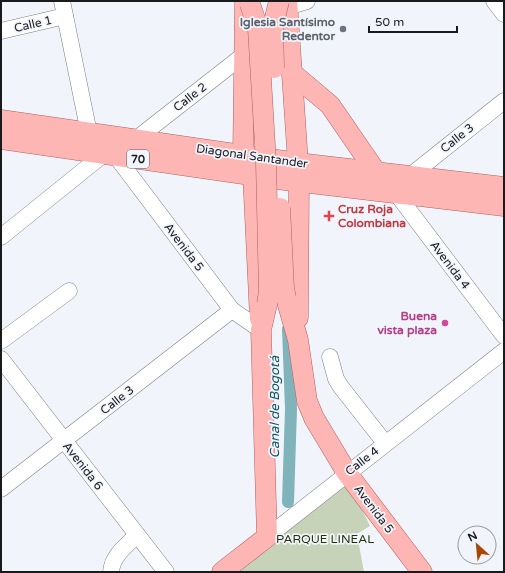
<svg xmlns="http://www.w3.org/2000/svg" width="505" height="573" font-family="'Varela Round',sans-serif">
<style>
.green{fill:#c7d3b9}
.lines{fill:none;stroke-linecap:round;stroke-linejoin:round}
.canal{stroke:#81b3bb;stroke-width:12}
.minor-casing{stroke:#7b7f83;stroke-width:17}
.major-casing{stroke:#ad605f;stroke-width:21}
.minor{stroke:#fff;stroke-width:16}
.major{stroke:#feb6b5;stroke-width:20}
.major-bridge-casing{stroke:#ad605f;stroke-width:21;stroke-linecap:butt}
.major-bridge{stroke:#feb6b5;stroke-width:20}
.worship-dot{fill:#6b7280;stroke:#f1f5fb;stroke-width:1.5}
.health-dot{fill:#e0444e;stroke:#f1f5fb;stroke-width:1.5}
.hotel-dot{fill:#d1479c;stroke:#f1f5fb;stroke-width:1.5}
.labels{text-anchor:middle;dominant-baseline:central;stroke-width:3.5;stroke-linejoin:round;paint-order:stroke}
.shield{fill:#f1f5fb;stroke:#5a5c5f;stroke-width:1}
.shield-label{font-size:11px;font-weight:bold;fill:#191a1c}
.worship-label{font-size:12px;font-weight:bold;fill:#5b616d;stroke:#f1f5fb;text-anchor:end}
.street-label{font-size:12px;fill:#191a1c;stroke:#f1f5fb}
.health-label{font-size:12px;font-weight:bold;fill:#be3a42;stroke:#f1f5fb;text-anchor:start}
.hotel-label{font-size:12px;font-weight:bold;fill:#b23c85;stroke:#f1f5fb;text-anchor:end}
.park-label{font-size:12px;fill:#223106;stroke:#f1f5fb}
.water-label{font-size:13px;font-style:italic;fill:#0f5660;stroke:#f1f5fb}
</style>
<rect width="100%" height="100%" fill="#f1f5fb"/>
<polygon class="green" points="347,479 370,526 357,534 364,572 235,572"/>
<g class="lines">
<polyline class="canal" points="288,502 291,409 288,329"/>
<defs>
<g id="minor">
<polyline points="62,1 89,133"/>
<polyline points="494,1 504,14"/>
<polyline points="287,7 307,1"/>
<polyline points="1,31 65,16"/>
<polyline points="135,140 245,54"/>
<polyline points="115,155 232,310 261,330"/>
<polyline points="410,176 504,101"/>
<polyline points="396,193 504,336"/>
<polyline points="1,237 104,154"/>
<polyline points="1,341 69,291"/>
<polyline points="330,357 336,379 341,387 385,443"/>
<polyline points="1,359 166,572"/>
<polyline points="1,489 232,310"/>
<polyline points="267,537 504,351"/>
<path d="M 111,572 C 112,556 126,546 137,535"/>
</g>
<g id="major">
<polyline points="287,1 298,163"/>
<polyline points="292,73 330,105 376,172"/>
<polyline points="1,120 298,163 504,187"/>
<polyline points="1,139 285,180 504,206"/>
<polyline points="243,155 245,1"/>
<polyline points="253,175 260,319"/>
<polyline points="286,298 298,340 307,401 314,418 347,473 422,572"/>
<polyline points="298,318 299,182"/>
<polyline points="222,572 267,537 261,330 267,304"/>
</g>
</defs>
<use href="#minor" class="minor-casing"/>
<use href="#major" class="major-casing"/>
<use href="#minor" class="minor"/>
<use href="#major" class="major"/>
<defs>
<g id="major-bridge">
<polyline points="250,4 258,28 266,162 269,292 267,304"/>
<polyline points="274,68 273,26 279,1"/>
<polyline points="280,208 284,289 286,298"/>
</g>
</defs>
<use href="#major-bridge" class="major-bridge-casing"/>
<use href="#major-bridge" class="major-bridge"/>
</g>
<circle class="worship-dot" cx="343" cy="29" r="4"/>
<path class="health-dot" d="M327 210h4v4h4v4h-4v4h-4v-4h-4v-4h4z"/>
<circle class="hotel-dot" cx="445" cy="323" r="4"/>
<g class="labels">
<rect class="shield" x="127" y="150" width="22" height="18" rx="3"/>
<g class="shield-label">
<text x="138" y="159">70</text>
</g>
<g class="worship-label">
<text x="335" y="22">Iglesia Santísimo<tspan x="335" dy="14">Redentor</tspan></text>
</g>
<g class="street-label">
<text transform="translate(33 24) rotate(-13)">Calle 1</text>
<text transform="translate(190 97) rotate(-38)">Calle 2</text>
<text transform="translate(457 138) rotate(-39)">Calle 3</text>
<text transform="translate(252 156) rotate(8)">Diagonal Santander</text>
<text transform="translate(184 247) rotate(53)">Avenida 5</text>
<text transform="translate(450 265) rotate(53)">Avenida 4</text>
<text transform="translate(117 400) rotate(-38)">Calle 3</text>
<text transform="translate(362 461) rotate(-38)">Calle 4</text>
<text transform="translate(83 466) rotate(52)">Avenida 6</text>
<text transform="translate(374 509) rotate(53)">Avenida 5</text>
</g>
<g class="health-label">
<text x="338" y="209">Cruz Roja<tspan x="338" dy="14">Colombiana</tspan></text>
</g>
<g class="hotel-label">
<text x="437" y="316">Buena<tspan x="437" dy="14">vista plaza</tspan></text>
</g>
<g class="park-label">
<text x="325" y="539">PARQUE LINEAL</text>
</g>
<g class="water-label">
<text transform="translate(275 407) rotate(-90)">Canal de Bogotá</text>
</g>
</g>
<rect width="505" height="573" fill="none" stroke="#191a1c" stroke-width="4"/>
<g transform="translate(477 545) rotate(333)"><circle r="19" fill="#f1f5fb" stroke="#9b9da2"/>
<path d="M0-3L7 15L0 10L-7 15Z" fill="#a94804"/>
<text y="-6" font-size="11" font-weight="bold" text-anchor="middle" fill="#191a1c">N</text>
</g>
<path d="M369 26v6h88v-6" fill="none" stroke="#191a1c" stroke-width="2"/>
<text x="375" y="26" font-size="12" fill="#191a1c" stroke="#f1f5fb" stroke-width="3" paint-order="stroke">50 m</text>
</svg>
